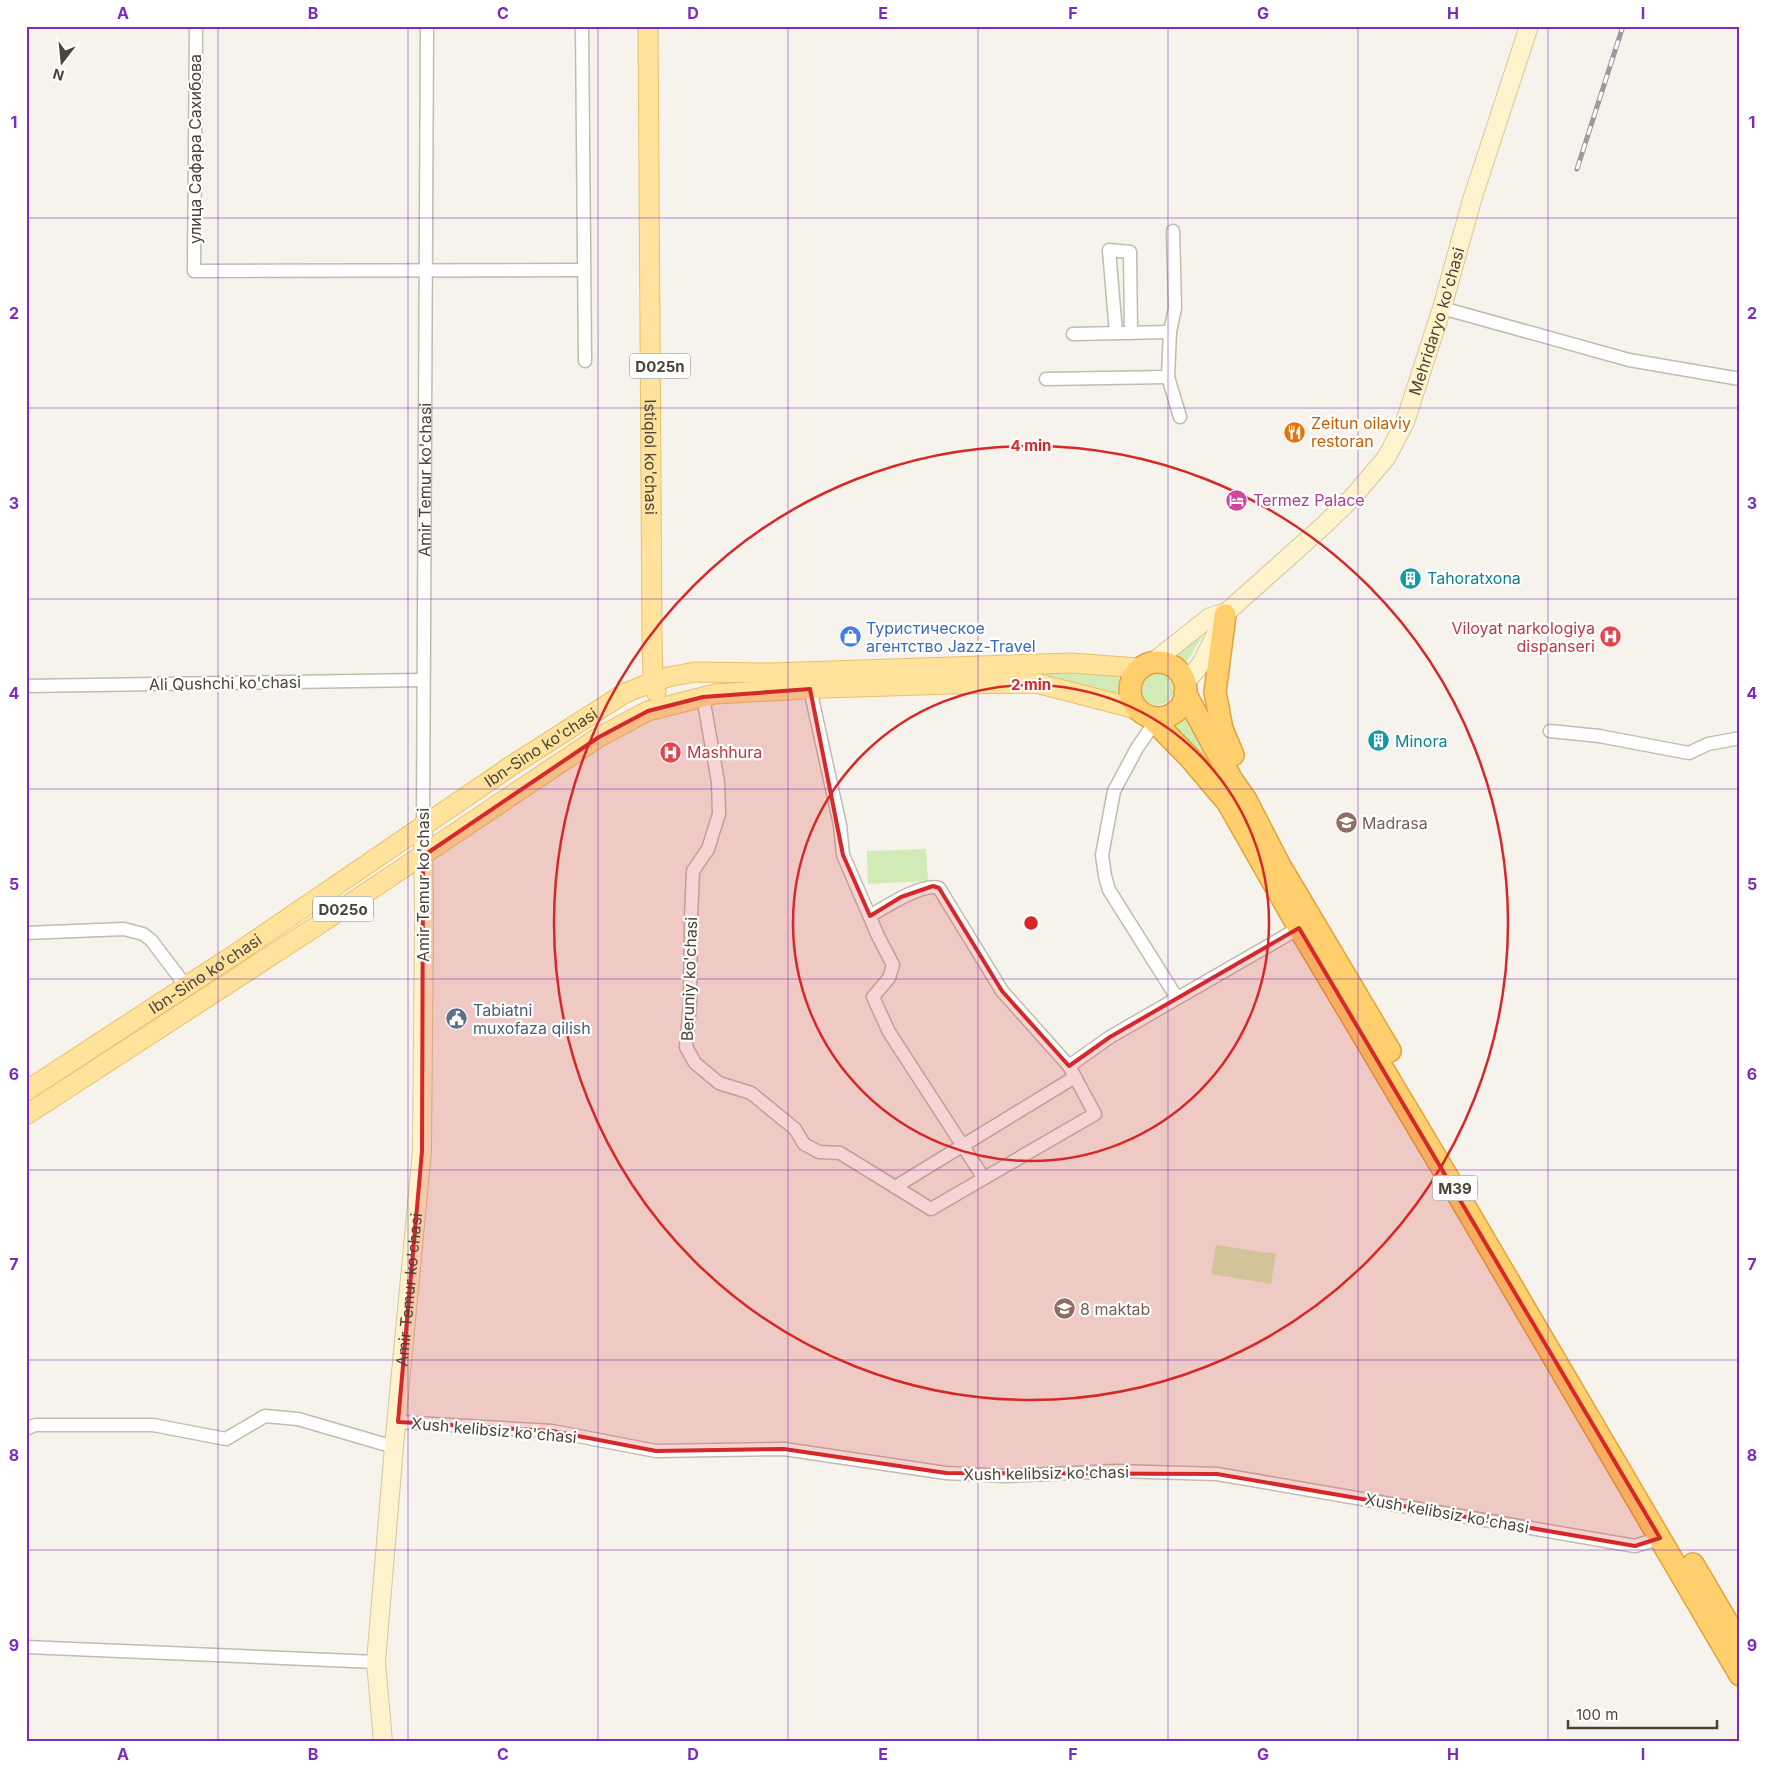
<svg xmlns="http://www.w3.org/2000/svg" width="1766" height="1768" font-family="Inter,sans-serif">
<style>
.green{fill:#d2eab5}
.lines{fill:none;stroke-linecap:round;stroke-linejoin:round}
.street-casing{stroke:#c2bbae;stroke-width:15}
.secondary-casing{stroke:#d6c79b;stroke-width:20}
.primary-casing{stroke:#e6c16a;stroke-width:21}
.highway-casing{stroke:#e0a43c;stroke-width:24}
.street{stroke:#fff;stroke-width:12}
.secondary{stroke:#fff3cd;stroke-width:18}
.primary{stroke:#ffe39c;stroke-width:19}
.highway{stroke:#ffcf6e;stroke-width:21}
.rail-casing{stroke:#9a9a9a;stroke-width:5}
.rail{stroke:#fff;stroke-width:3;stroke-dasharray:9;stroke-linecap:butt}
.marked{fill:#d62828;fill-opacity:0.2;stroke:#d62828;stroke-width:4;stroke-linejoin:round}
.grid{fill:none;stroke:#7b2cbf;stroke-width:1;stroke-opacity:0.55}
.ring{fill:none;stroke:#d62828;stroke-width:2.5}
.labels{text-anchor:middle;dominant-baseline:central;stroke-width:4.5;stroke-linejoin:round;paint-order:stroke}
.shield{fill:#fff;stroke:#817c74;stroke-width:1}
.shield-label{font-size:15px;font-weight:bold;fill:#4b4439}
.street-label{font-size:16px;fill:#4b4439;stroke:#fff}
.food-label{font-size:16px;fill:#c56008;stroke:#fff;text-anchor:start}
.hotel-label{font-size:16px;fill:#b23c85;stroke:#fff;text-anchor:start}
.culture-label{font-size:16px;fill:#0d838f;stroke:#fff;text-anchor:start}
.shop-label{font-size:16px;fill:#366cbe;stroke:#fff;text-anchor:start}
.health-label{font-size:16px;fill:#be3a42;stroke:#fff;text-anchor:end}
.education-label{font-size:16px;fill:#785e54;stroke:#fff;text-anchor:start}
.service-label{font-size:16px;fill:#4e5e75;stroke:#fff;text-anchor:start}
.centre{fill:#d62828;stroke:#fff;stroke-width:2.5}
.ring-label{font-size:15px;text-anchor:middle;font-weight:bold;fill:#d62828;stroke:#fff;stroke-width:4.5;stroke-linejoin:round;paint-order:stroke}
.neatline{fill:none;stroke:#7b2cbf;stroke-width:2}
.grid-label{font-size:16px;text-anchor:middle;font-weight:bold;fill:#7b2cbf}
</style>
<rect width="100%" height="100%" fill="#f6f3ec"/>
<g class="green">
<polygon points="1210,624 1186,663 1174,652"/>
<circle cx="1157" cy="688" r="17"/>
<polygon points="1033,672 1120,673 1117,695"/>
<polygon points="1188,711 1222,781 1169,726 1181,719"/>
<polygon points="926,849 928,881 868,884 867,851"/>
<polygon points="1216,1245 1276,1254 1271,1284 1211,1274"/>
</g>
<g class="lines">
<defs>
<g id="street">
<polyline points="196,26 194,271 583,270"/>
<polyline points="582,26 585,361"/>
<polyline points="1442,308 1629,360 1740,379"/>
<polyline points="1170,332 1175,308 1173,231"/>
<polyline points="1116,333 1109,250 1130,252 1131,333"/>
<polyline points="1073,334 1170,332 1168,377 1180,417"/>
<polyline points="1046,379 1168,377"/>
<polyline points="26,686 423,680"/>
<polyline points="810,689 840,825 843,855 878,936 893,965 889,978 873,997 889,1032 983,1177"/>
<polyline points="703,697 718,782 719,814 708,849 693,871 691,918 690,1004 686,1047 695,1063 719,1083 751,1093 795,1129 804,1144 819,1152 840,1153 931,1209 1095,1114 1075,1077"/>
<polyline points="1155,722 1137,748 1114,791 1102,855 1105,876 1109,890 1177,998"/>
<polyline points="1550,731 1599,736 1689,753 1708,744 1740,738"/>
<path id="s1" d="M 423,825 L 427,26"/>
<path d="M 870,916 C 885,907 923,882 939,888 L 1002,991 L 1069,1066"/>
<polyline points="26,933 124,929 143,934 151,940 186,986"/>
<polyline points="895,1187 1075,1077 1069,1066 1110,1037 1299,928"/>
<polyline points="398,1422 552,1431 656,1451 784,1449 946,1473 1005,1476 1116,1471 1217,1474 1635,1546 1660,1538"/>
<polyline points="26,1429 35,1425 153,1425 226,1439 265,1416 298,1419 394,1447"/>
<polyline points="26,1647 376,1662"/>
</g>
<g id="secondary">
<polyline points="1153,662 1210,617 1227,612"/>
<path id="s2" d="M 1185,683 L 1201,664 L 1227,612 L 1322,527 L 1352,498 L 1386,458 L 1392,447 L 1405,422 L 1442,308 L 1472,200 L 1529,26"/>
<path id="s3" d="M 383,1742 L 376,1662 L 394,1447 L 422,1151 L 424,921 L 423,825"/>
</g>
<g id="primary">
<path id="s4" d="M 648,26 L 652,636 L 653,682 L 656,692"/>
<path id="s5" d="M 26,1091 L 237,953 L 511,766 L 625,693 L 653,682 L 668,677 L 695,672 L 772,673 L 1071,663 L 1139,668"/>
<polyline points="26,1115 315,927 599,737 648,711 715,694 825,688 954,684 1036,683 1137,709"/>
</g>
<g id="highway">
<polyline points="1225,615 1215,692 1222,729 1233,755"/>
<circle cx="1158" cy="690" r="28"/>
<polyline points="1185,693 1232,780 1246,800 1280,866 1390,1051"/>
<polyline points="1150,717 1190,758 1228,803 1299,928 1457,1193 1740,1675"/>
<polyline points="1693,1564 1740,1644"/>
</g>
</defs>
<use href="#street" class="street-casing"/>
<use href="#secondary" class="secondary-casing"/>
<use href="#primary" class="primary-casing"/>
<use href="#highway" class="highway-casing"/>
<use href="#street" class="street"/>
<use href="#secondary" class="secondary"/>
<use href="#primary" class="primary"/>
<use href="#highway" class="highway"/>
<defs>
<polyline id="rail" points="1577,169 1623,26"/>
</defs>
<use href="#rail" class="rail-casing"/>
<use href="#rail" class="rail"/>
</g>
<path class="marked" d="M 810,689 L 843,855 L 870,916 L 901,897 L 933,886 L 939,888 L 1002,991 L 1069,1066 L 1110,1037 L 1299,928 L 1660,1538 L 1635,1546 L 1217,1474 L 946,1473 L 784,1449 L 656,1451 L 552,1431 L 398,1422 L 422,1151 L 423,856 L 599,737 L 648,711 L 703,697 Z"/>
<path class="grid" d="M 218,26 L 218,1742M 408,26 L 408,1742M 598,26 L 598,1742M 788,26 L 788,1742M 978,26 L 978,1742M 1168,26 L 1168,1742M 1358,26 L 1358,1742M 1548,26 L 1548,1742M 26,218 L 1740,218M 26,408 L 1740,408M 26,599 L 1740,599M 26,789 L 1740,789M 26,979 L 1740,979M 26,1170 L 1740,1170M 26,1360 L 1740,1360M 26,1550 L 1740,1550"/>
<g class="ring">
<circle cx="1031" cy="923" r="238"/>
<circle cx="1031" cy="923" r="477"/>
</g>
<defs>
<symbol id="restaurant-disc" viewBox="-11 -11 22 22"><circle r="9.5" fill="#e8710a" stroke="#fff"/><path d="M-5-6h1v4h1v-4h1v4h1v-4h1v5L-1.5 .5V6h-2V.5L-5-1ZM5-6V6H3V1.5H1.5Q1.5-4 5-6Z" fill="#fff"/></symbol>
<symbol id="hotel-disc" viewBox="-11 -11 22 22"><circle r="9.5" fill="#d1479c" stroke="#fff"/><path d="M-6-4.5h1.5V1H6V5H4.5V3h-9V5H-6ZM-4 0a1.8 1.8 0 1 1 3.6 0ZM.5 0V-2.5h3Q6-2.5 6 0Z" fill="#fff"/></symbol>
<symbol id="building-disc" viewBox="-11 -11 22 22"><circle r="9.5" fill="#0f9aa8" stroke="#fff"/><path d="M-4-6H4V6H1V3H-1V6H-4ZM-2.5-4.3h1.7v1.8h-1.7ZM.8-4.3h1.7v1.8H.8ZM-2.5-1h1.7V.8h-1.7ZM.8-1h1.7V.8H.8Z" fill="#fff"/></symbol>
<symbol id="shop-disc" viewBox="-11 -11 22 22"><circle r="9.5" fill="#3f7fe0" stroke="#fff"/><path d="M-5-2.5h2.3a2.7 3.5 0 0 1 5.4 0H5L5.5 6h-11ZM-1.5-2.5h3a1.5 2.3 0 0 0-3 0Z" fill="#fff"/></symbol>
<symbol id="hospital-disc" viewBox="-11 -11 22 22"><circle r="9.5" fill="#e0444e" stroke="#fff"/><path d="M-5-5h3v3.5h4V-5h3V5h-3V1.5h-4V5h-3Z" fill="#fff"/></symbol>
<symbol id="university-disc" viewBox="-11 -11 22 22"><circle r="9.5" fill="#8d6e63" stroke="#fff"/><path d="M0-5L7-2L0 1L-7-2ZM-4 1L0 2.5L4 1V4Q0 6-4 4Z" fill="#fff"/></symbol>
<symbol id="civic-disc" viewBox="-11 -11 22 22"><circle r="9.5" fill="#5c6f8a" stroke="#fff"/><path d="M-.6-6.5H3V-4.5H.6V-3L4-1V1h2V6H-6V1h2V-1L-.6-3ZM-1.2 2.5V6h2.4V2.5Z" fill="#fff"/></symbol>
<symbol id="school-disc" viewBox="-11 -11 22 22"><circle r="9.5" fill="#8d6e63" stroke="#fff"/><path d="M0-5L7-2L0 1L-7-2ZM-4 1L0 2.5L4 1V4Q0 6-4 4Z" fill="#fff"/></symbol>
</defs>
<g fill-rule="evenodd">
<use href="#restaurant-disc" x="1282" y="420" width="25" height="25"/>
<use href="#hotel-disc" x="1224" y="488" width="25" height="25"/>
<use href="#building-disc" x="1398" y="566" width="25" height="25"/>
<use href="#shop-disc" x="838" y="624" width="25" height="25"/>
<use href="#hospital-disc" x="1598" y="624" width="25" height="25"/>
<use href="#building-disc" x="1366" y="728" width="25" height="25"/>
<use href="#hospital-disc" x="658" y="740" width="25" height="25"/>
<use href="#university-disc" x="1334" y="810" width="25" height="25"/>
<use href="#civic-disc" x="444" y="1006" width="25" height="25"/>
<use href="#school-disc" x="1052" y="1296" width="25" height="25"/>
</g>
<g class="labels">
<g class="shield">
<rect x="630" y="353.5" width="60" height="25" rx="4"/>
<rect x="313" y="896.5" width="60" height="25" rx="4"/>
<rect x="1432.5" y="1175.5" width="45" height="25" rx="4"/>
</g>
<g class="shield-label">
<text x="660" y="366">D025n</text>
<text x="343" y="909">D025o</text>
<text x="1455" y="1188">M39</text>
</g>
<g class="street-label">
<text transform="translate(195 149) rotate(-90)">улица Сафара Сахибова</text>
<text stroke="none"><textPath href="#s2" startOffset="451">Мehridaryo ko'chasi</textPath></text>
<text stroke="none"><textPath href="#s4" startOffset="431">Istiqlol ko'chasi</textPath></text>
<text stroke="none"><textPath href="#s1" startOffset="345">Amir Temur ko'chasi</textPath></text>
<text transform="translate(225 683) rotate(-1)">Ali Qushchi ko'chasi</text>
<text stroke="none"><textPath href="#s5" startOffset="619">Ibn-Sino ko'chasi</textPath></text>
<text transform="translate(423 885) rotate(-90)">Amir Temur ko'chasi</text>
<text stroke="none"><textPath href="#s5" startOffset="214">Ibn-Sino ko'chasi</textPath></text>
<text transform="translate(689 979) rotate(-88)">Beruniy ko'chasi</text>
<text stroke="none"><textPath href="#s3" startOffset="454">Amir Temur ko'chasi</textPath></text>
<text transform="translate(494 1430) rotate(5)">Xush kelibsiz ko'chasi</text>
<text transform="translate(1046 1473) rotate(-1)">Xush kelibsiz ko'chasi</text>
<text transform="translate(1447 1513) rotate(10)">Xush kelibsiz ko'chasi</text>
</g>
<g class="food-label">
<text x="1311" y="423">Zeitun oilaviy<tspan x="1311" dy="18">restoran</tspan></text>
</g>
<g class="hotel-label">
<text x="1253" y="500">Termez Palace</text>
</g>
<g class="culture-label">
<text x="1427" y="578">Tahoratxona</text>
<text x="1395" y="741">Minora</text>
</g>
<g class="shop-label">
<text x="866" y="628">Туристическое<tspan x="866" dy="18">агентство Jazz-Travel</tspan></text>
</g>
<g class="health-label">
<text x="1595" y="628">Viloyat narkologiya<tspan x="1595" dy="18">dispanseri</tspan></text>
<text x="687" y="752" text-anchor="start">Mashhura</text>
</g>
<g class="education-label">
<text x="1362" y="823">Madrasa</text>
<text x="1080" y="1309">8 maktab</text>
</g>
<g class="service-label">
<text x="473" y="1010">Tabiatni<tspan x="473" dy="18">muxofaza qilish</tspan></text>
</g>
</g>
<circle cx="1031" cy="923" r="8" class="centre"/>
<g class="ring-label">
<text x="1031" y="451">4 min</text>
<text x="1031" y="690">2 min</text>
</g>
<rect width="1766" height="1768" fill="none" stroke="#ffffff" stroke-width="55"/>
<g transform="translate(62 62) rotate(196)" stroke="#ffffff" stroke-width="4" paint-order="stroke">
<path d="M0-4L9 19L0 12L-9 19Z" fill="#4b4439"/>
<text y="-8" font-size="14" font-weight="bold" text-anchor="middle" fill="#4b4439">N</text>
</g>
<path d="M1568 1720v8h149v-8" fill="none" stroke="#4b4439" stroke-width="2.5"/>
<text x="1576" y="1720" font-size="15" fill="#4b4439" stroke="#ffffff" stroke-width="4" paint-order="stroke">100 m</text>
<rect x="28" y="28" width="1710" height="1712" class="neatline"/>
<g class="grid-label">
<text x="123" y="19">A</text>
<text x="313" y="19">B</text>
<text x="503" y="19">C</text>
<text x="693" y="19">D</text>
<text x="883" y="19">E</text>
<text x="1073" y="19">F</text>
<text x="1263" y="19">G</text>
<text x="1453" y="19">H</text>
<text x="1643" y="19">I</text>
<text x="14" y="128">1</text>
<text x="1752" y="128">1</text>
<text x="14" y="319">2</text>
<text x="1752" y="319">2</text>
<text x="14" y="509">3</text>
<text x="1752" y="509">3</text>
<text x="14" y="699">4</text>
<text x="1752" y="699">4</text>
<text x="14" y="890">5</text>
<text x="1752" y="890">5</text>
<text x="14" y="1080">6</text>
<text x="1752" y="1080">6</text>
<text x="14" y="1270">7</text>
<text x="1752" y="1270">7</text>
<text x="14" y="1461">8</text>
<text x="1752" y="1461">8</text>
<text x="14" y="1651">9</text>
<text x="1752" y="1651">9</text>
<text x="123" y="1760">A</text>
<text x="313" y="1760">B</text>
<text x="503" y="1760">C</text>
<text x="693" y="1760">D</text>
<text x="883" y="1760">E</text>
<text x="1073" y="1760">F</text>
<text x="1263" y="1760">G</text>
<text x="1453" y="1760">H</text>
<text x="1643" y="1760">I</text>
</g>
</svg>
